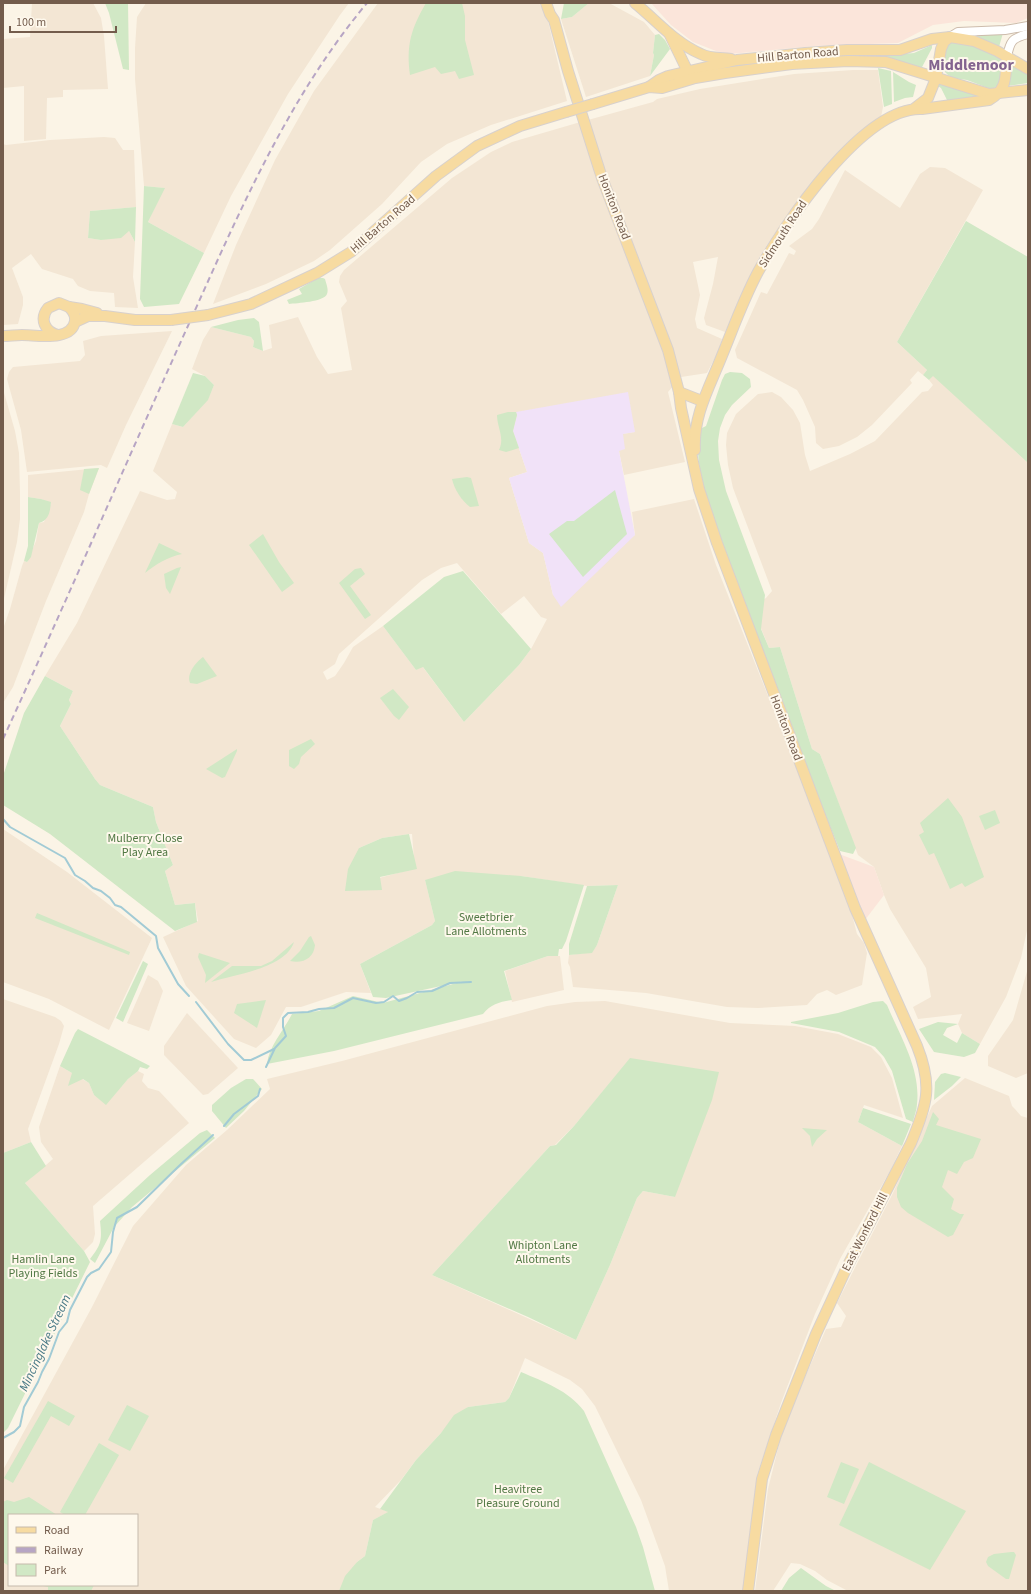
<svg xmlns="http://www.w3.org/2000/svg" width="1031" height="1594" font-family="'Source Sans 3',sans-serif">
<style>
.residential{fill:#f3e6d4;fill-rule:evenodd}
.commercial{fill:#fbe5da}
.education{fill:#f1e2f8}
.green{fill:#d1e8c5}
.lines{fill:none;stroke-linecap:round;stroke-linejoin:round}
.stream{stroke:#a2cbd5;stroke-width:2}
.minor-casing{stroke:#cdbcac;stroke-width:10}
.major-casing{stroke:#d8d1cd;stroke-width:12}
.minor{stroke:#fff;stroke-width:8}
.major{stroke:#f7dba1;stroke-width:10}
.rail{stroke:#b7a5c4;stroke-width:2;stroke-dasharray:6 4;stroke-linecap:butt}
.major-bridge-casing{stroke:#d8d1cd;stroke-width:12;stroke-linecap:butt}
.major-bridge{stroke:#f7dba1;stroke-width:10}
.labels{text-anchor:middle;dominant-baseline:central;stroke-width:4;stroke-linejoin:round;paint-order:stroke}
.street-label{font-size:12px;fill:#735c4c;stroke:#fef8ec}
.park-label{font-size:12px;fill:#517844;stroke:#fef8ec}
.water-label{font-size:13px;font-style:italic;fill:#477885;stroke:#fef8ec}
.district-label{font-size:16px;font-weight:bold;fill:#83648f;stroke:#fef8ec}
</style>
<rect width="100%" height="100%" fill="#fbf4e6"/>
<g class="residential">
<polygon points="32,3 93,3 101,18 104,36 108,89 63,90 63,97 47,98 46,139 24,141 24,86 3,88 3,39 30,37"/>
<polygon points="146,3 349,3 340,15 288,94 231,196 204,253 148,222 164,188 144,186 135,79 135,48 137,17"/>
<polygon points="378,3 539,3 547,17 567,101 491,125 447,144 421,162 382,204 330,250 314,261 266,284 213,304 236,245 275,160 314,91"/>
<polygon points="589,3 609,3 644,22 655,35 653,53 654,55 650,76 586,97 561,19 572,17"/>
<path d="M 853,70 L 878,70 L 883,107 L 881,117 L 866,127 L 836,155 L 774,234 L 760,256 L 725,332 L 706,325 L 704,318 L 713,284 L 718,257 L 693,262 L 700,295 L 695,319 L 697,328 L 722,339 L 718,352 L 707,373 L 681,377 L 668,392 L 685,462 L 624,475 L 619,451 L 622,434 L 635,432 L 517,415 L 513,431 L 527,472 L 509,478 L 529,543 L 543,553 L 553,595 L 635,535 L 632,512 L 694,499 L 716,565 L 836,867 L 849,903 L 857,934 L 864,943 L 867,953 L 862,985 L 836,995 L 827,990 L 817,994 L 807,1005 L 758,1008 L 727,1007 L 646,993 L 573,987 L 570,967 L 568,963 L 569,955 L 592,952 L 597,945 L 618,885 L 587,886 L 521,876 L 425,880 L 435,921 L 432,925 L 360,964 L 371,993 L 346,992 L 301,1007 L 286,1007 L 271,1035 L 256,1048 L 234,1039 L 186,986 L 163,937 L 198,921 L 195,903 L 175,905 L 165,871 L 173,865 L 156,822 L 153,807 L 100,785 L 95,779 L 60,726 L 71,704 L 69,700 L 73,691 L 45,676 L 77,623 L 140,491 L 167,500 L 175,499 L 177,492 L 153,471 L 172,424 L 183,427 L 208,399 L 214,385 L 205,376 L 192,369 L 203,340 L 211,327 L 251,337 L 254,341 L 253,347 L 263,351 L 272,348 L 269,325 L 298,317 L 317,357 L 328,374 L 352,370 L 341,308 L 347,301 L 339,282 L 340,276 L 344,270 L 452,178 L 491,152 L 512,142 L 577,123 L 653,102 L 657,99 L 700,89 L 794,74 ZM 457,563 L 501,614 L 524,596 L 541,617 L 547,619 L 531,649 L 519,665 L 464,722 L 422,666 L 416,670 L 383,626 L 353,647 L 344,663 L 335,676 L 327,680 L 323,672 L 335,664 L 339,654 L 422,580 L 441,568 ZM 409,834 L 412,834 L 414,859 L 416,868 L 379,878 L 381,890 L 359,848 L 382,838 Z"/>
<polygon points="104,137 115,138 123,150 134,150 136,207 90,211 88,238 101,240 129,231 135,242 133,277 138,308 115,307 114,293 90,291 78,286 73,279 42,269 31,254 12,268 23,297 23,305 18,324 3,325 3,144 6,145 50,140"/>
<polygon points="930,167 945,168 983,190 897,342 927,370 923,375 918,371 910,380 912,383 872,425 857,437 839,446 823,449 816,443 815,427 803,400 797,390 737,358 735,350 761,292 767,294 789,253 794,255 796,251 789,246 812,229 819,219 845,170 900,208 920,174"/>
<polygon points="172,331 126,425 107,468 101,465 27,472 21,430 7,379 9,372 13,367 80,361 85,355 83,341 101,336"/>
<polygon points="933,375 1028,463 1028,926 1021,958 1006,997 980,1044 962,1033 958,1024 962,1014 918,1019 913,1007 931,997 926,968 890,909 884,895 874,867 858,855 820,754 812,749 780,647 769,648 752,606 766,598 772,591 733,488 728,465 726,445 727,433 736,414 758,394 772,392 781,397 793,410 800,423 805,455 810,471 850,454 875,441 922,392 928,391 933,385 929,380"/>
<polygon points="3,389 15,431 19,453 20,493 20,519 17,542 3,603"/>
<polygon points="99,468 89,494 84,512 46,601 13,687 3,703 3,629 10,609 22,566 24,561 27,562 36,541 39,523 44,522 51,503 41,499 28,497 28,475"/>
<polygon points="3,829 67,872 152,938 109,1030 49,999 3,982"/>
<polygon points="548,956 560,956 564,990 512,1002 505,971"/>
<polygon points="1028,968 1028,1073 1016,1078 988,1066 988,1056 1013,1020"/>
<polygon points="148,975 158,981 163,991 149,1031 127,1023"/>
<polygon points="3,999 55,1017 61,1021 64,1026 59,1044 28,1129 31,1142 3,1153"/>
<path d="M 605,1001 L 730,1023 L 795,1026 L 838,1034 L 871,1047 L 881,1057 L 892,1078 L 903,1118 L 864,1105 L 858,1122 L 902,1146 L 890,1171 L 840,1259 L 815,1314 L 781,1403 L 757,1475 L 743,1591 L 669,1591 L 665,1566 L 641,1500 L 595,1406 L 582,1389 L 570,1380 L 525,1358 L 509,1398 L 505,1402 L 468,1407 L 441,1433 L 416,1460 L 401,1480 L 375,1507 L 389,1512 L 373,1520 L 365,1556 L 357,1562 L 339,1591 L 3,1591 L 3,1470 L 92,1307 L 133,1226 L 186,1165 L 227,1130 L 270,1089 L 267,1079 L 342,1061 L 547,1006 L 575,1002 ZM 630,1059 L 675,1197 L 643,1191 L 637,1198 L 610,1265 L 576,1340 L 432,1275 L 550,1146 L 555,1145 L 574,1126 ZM 9,1515 L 137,1515 L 137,1585 L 9,1585 Z"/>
<polygon points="187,1013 238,1068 208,1094 203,1095 164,1055 164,1046"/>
<polygon points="60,1066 89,1083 94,1095 106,1104 128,1079 138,1071 144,1074 142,1081 148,1088 159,1091 189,1123 93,1206 95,1234 93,1242 84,1251 25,1183 53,1159 41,1142 39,1127"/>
<polygon points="965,1078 1009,1096 1012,1106 1015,1109 1021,1116 1028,1118 1028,1591 854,1591 846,1590 827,1580 815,1571 800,1564 791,1563 773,1591 755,1591 768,1489 783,1428 826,1329 841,1327 846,1316 837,1303 893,1193 932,1106"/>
</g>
<g class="commercial">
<polygon points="651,3 1028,3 1028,18 1016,23 964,21 933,25 898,43 814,46 730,54 716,51 693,42 671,25"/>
<polygon points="839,854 874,867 884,895 865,920"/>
</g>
<polygon class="education" points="628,392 635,432 623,434 625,449 619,451 635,535 561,607 553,595 543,553 529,543 509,478 527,472 513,431 517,415 516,412"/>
<g class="green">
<polygon points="105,3 128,3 129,70 123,69 109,13"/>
<path d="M 426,3 L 462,3 L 465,16 L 465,40 L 474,75 L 459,79 L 455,71 L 441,74 L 435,67 L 410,75 C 406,45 411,29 426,3 Z"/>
<polygon points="564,3 589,3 572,17 561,19"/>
<polygon points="1003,33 999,47 977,38 977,35"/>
<polygon points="659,34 665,40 670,49 650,76 654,55 653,53 655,35"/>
<path d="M 953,42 C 974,45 985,49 1003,60 L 1003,74 L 998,85 L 994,88 L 988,88 L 967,80 L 954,78 L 948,75 L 944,71 L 942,66 L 947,45 Z"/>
<polygon points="932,45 932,48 921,69 809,58 809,56 837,54 903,54 914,53"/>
<polygon points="1011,65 1028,73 1028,83 1007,86"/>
<polygon points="878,68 891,71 892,104 884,107"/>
<polygon points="893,72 909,82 916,85 913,97 905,98 894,102"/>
<polygon points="939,83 978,96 978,98 948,102 941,88 938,86"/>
<polygon points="144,186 165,188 148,222 204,253 179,304 144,307 140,299"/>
<polygon points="136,207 135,242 129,231 121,238 101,240 88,238 90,211"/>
<polygon points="966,221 1028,257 1028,463 933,376 929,380 923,375 927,370 897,342"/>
<path d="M 318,278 L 323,278 L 325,279 C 326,283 329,290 327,294 C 324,302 297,303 289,304 L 287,300 L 302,294 L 299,289 Z"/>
<polygon points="254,318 259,322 263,351 253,347 254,341 251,337 211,327 238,320"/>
<path d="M 730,372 L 742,373 L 750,379 L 751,387 L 732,405 L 725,415 L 720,428 L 718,441 L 719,460 L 726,491 L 765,595 L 761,629 L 769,648 L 780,647 L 812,749 L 820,754 L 856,848 L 853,854 L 840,851 L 762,657 L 704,490 C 700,470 695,449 700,429 L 706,426 L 722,380 L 725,374 Z"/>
<polygon points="193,373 205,376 214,385 208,400 183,427 172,424"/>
<path d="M 508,412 L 516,412 L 517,415 L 513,431 L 519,448 L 506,452 L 499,450 C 505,438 497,427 497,415 Z"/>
<polygon points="99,468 89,494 80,490 84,469"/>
<path d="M 467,477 L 471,478 L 479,506 L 470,507 C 462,501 454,489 452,479 Z"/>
<polygon points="615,490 627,534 583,577 549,534 567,521 574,521"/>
<path d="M 28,497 L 41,499 L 51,502 C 50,512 49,520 39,523 L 31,557 L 27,562 L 24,561 L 28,546 Z"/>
<polygon points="263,534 279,562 294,583 282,592 249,545"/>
<path d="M 159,543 L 182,554 C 168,557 156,564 145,573 Z"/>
<polygon points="181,567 170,594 166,588 164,574 177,568"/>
<polygon points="361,568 365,574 350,586 371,615 365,619 339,583 355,569"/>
<polygon points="463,571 531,649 519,665 464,722 423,667 416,670 383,626 444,577"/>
<path d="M 203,657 L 217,676 L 197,684 L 190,683 C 186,674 196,662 203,657 Z"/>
<polygon points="45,676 73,691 69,700 71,704 60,726 95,779 100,785 153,807 156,822 173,865 165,871 175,905 195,903 197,922 175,931 50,834 3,805 3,776 24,713"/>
<polygon points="393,689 409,707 399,720 394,716 380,698"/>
<polygon points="311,739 315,744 301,757 299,764 294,769 289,766 289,750"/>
<polygon points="237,749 237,751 225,777 222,778 206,769"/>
<polygon points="948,798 962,817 984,877 965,887 962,883 950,889 934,853 929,855 919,835 924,832 920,823"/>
<polygon points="995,810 1000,823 985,830 979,816"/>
<polygon points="409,834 417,869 380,877 382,890 345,891 348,869 359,848 382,838"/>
<path d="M 455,871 L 521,876 L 584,885 L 566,941 L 562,949 L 559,949 L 558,956 L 548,956 L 504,971 L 512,1000 C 500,1002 491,1004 483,1014 L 334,1051 L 267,1064 C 269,1046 284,1030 292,1014 L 319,1011 L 353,996 L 383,1003 L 464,981 L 386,998 L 373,997 L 360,964 L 432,925 L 435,921 L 425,880 Z"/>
<polygon points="618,885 597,945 592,953 569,955 569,944 587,886"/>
<polygon points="37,913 130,952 129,955 35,918"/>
<path d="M 311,936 L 315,945 C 314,958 303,964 290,961 L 300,951 L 309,937 Z"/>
<path d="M 294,942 C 286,968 234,975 211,982 L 232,966 L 261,966 L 272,961 Z"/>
<polygon points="199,953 230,963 205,983 206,975 198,957"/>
<polygon points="143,961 148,964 123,1022 116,1018"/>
<polygon points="266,1000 257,1028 234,1013 237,1004"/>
<path d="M 883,1001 L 887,1005 C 900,1036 921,1069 917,1104 C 917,1110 914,1116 913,1122 L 906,1119 L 892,1071 L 884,1057 L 875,1047 L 839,1032 L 791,1023 L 791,1022 L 838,1013 L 873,1002 Z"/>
<polygon points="938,1022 958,1024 947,1028 943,1035 957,1043 962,1033 980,1044 975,1053 964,1057 934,1052 919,1029"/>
<polygon points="78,1029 150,1066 147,1069 140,1067 138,1071 128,1079 106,1105 94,1095 89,1083 83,1079 68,1086 72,1073 60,1066 75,1033"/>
<polygon points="630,1058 719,1072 712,1100 675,1197 643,1191 637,1198 610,1265 576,1340 528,1317 432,1275 550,1146 556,1145 574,1126"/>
<polygon points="945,1073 961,1077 952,1086 934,1100 935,1082 941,1074"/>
<polygon points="246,1079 253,1079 262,1089 244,1111 226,1128 212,1111 212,1105 231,1088"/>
<polygon points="863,1108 911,1124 902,1146 858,1122"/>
<polygon points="933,1112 939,1119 936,1125 981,1139 973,1158 964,1162 957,1174 948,1170 942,1187 954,1199 951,1209 960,1214 964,1214 953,1235 948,1237 908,1213 901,1207 897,1197 897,1188 907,1164 922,1141"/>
<polygon points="802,1128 827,1130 817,1139 812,1147 810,1136"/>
<path d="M 207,1130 L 215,1138 L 132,1207 L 114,1227 L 95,1263 L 90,1259 C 102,1244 102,1239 100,1221 L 150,1175 L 200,1133 Z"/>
<polygon points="31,1142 46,1166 25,1183 84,1251 90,1262 8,1428 3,1433 3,1153"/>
<path d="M 521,1372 C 544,1382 568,1390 584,1411 L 636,1527 L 643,1547 L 655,1591 L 339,1591 L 345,1576 L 357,1562 L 365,1556 L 373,1520 L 388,1512 L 380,1509 L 416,1460 L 441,1433 L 454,1415 L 468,1407 L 505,1402 L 509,1398 Z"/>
<polygon points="48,1401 75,1416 69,1426 51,1416 13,1483 4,1478"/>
<polygon points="127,1405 149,1416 130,1451 108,1440"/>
<polygon points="99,1443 119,1455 85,1515 65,1515 60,1512"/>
<polygon points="841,1462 859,1469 844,1504 827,1497"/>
<polygon points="869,1462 966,1511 930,1570 839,1525"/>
<polygon points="29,1497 57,1515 9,1515 9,1566 3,1562 3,1502 7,1500 14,1502"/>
<polygon points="1011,1552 1014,1552 1016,1555 1009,1579 1006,1579 988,1566 986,1562 988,1557 994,1554"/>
<polygon points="801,1568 826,1586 836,1591 781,1591 789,1578"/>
<polygon points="38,1585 94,1585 91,1591 48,1591 48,1587"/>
</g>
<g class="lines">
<g class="stream">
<polyline points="3,819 10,827 65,858 75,875 85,881 93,888 101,891 110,898 115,905 121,907 156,936 158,948 178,984 189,996"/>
<polyline points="196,1002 228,1044 244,1060 251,1060 274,1049"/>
<polyline points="266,1067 275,1048 286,1036 283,1027 283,1018 288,1013 308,1012 319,1009 334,1008 353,998 376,1003 384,1002 393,996 399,1001 407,998 417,992 432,991 450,983 471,982"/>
<polyline points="224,1126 234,1114 258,1096 260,1089"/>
<polyline points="3,1438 14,1432 20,1426 24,1407 38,1382 42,1372 49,1359 59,1332 67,1322 70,1310 87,1277 91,1273 99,1269 111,1252 113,1232 117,1218 137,1207 180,1165 213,1135"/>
</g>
<defs>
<g id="minor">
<polyline points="950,37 958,32 1005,30 1028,26"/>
<path d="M 1007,57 C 1010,41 1012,38 1028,34"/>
</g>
<g id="major">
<path d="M 546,3 L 550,14 L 554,20 L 568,71 L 602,178 L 668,350 L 679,392 L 681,408 L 699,489 L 717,543 L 855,908 L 917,1046 C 933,1086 927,1105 911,1143 L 847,1267 L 816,1334 L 776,1435 L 762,1479 L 748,1591"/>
<path d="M 635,3 C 656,20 675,43 701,54 C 711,59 721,57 731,59"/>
<polyline points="670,35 688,72 691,76"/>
<polyline points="649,87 659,80 668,76 737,60 805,53 847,50 900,50 932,39 950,37 974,41 997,51 1028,69"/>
<polyline points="593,104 649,87 662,88 695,78 725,73 792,64 848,61 886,62 989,94 1028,90"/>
<polyline points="915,108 928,98 936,78 941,49 944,42 950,37"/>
<polyline points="69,307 82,309 97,313"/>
<polyline points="208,315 251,304 317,273 351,252 436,176 477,146 520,126 566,112"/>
<polyline points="75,322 88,316 105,316 135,320 171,320"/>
<path d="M 3,336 C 9,336 16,335 22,335 C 37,335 72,342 75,321 C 76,315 73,311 69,307 L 59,303 L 48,308 C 39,319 45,332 58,335"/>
<polyline points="679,392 702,401"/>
<path d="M 695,450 C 693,416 709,388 721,358 C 733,329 743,300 758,272 C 784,225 863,106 922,109 L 989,100 C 1008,89 1005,77 1007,57"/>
</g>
</defs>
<use href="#minor" class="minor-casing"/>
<use href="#major" class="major-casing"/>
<use href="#minor" class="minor"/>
<use href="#major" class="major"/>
<path class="rail" d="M 3,739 C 66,602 125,465 187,328 C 238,215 287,99 367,3"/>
<defs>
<g id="major-bridge">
<polyline points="566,112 593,104"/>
<polyline points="171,320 208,315"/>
</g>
</defs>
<use href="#major-bridge" class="major-bridge-casing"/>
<use href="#major-bridge" class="major-bridge"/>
</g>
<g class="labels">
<g class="street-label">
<text transform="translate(798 55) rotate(-5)">Hill Barton Road</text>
<text transform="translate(614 207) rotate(69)">Honiton Road</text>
<text transform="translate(383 224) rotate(-41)">Hill Barton Road</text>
<text transform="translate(783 234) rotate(-57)">Sidmouth Road</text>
<text transform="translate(786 728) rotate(69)">Honiton Road</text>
<text transform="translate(865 1232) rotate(-63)">East Wonford Hill</text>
</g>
<g class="park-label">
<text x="145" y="838">Mulberry Close<tspan x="145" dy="14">Play Area</tspan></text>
<text x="486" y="917">Sweetbrier<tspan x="486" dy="14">Lane Allotments</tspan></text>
<text x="543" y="1245">Whipton Lane<tspan x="543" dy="14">Allotments</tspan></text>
<text x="43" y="1259">Hamlin Lane<tspan x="43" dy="14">Playing Fields</tspan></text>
<text x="518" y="1489">Heavitree<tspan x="518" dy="14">Pleasure Ground</tspan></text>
</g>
<g class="water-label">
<text transform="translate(45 1343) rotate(-65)">Mincinglake Stream</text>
</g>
<g class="district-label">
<text x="971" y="65">Middlemoor</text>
</g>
</g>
<rect width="1031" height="1594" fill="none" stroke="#735c4c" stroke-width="8"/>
<rect x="8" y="1514" width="130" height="72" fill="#fef8ec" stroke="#c6baac"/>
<rect x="16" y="1527" width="20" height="6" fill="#f7dba1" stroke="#c6baac"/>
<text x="44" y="1534" font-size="12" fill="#735c4c">Road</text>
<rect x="16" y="1547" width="20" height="6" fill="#b7a5c4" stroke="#c6baac"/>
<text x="44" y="1554" font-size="12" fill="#735c4c">Railway</text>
<rect x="16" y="1564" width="20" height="12" fill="#d1e8c5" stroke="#c6baac"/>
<text x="44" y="1574" font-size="12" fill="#735c4c">Park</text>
<path d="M10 26v6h106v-6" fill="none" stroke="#735c4c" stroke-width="2"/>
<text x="16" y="26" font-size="12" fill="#735c4c" stroke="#fef8ec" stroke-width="3" paint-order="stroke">100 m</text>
</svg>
